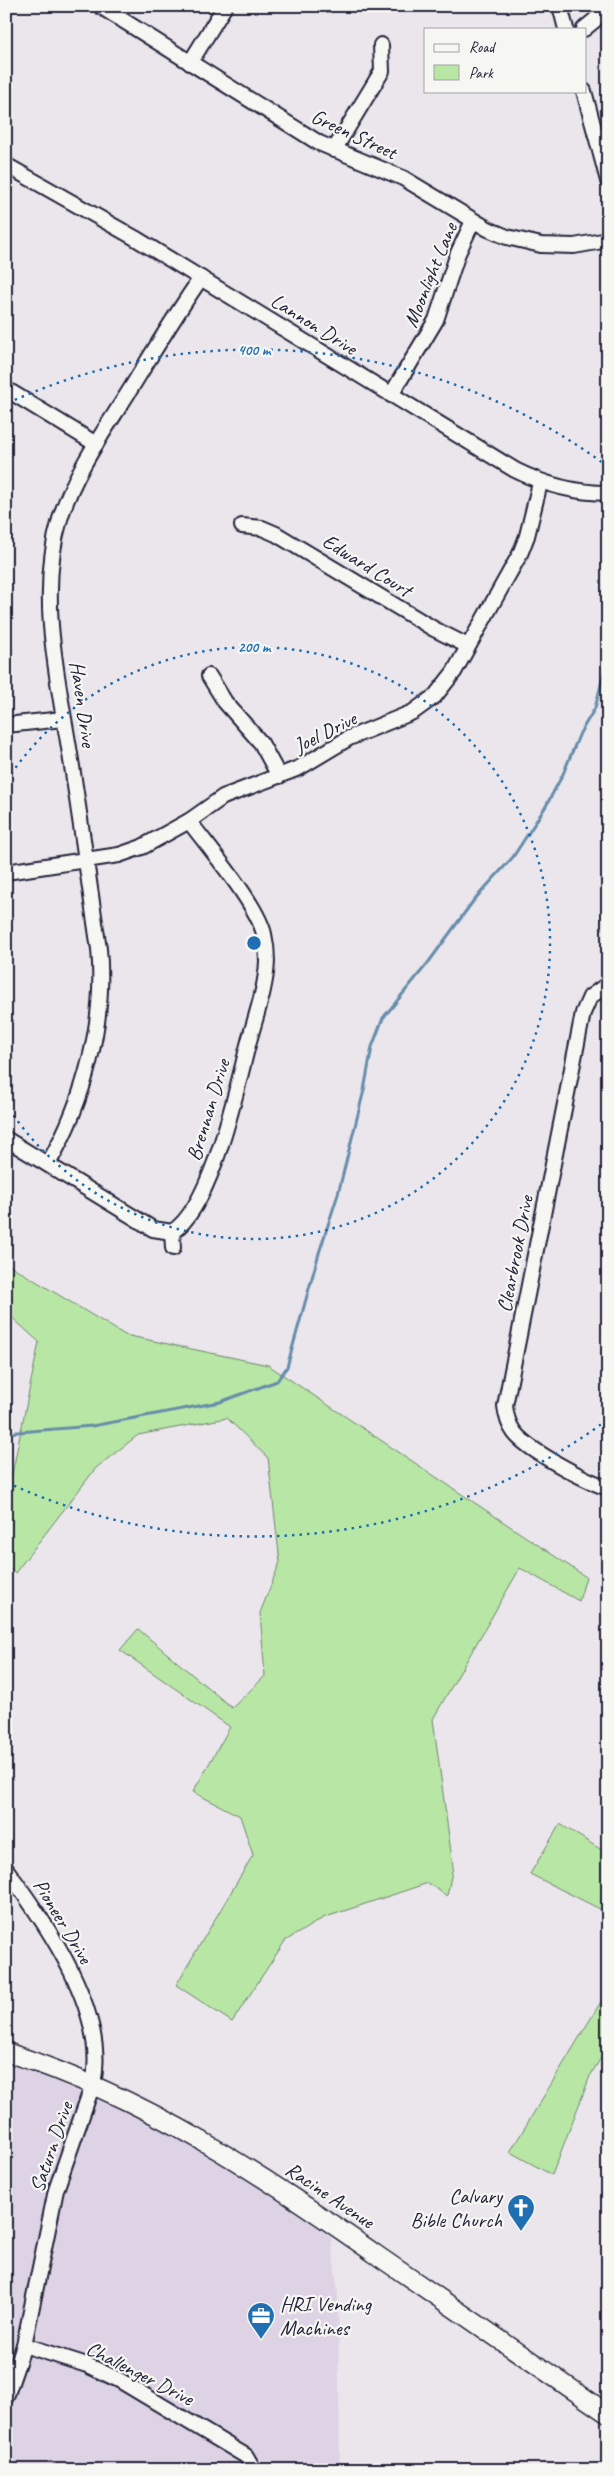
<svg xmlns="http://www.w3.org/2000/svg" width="614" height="2476" font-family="Caveat,sans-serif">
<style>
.built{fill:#ded3e5}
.green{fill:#b8e6a4;stroke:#6d8470}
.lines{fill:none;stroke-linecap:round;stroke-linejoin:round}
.stream{stroke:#668dab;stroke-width:3}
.minor-casing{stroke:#22223b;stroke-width:18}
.major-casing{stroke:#22223b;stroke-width:21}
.minor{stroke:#f6f6f2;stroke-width:14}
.major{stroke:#f6f6f2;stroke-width:18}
.ring{fill:none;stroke:#1f6fb2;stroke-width:2.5;stroke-dasharray:2.5 5}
.labels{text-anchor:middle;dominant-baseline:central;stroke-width:4.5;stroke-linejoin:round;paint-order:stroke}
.street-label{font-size:21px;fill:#22223b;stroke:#f6f6f2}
.poi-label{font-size:21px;fill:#22223b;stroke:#f6f6f2;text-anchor:end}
.centre{fill:#1f6fb2;stroke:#f6f6f2;stroke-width:2.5}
.ring-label{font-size:15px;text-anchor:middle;font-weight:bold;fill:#1f6fb2;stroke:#f6f6f2;stroke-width:4.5;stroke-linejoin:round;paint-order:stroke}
</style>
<rect width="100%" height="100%" fill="#ebe6ec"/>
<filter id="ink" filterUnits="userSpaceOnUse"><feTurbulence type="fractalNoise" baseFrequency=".02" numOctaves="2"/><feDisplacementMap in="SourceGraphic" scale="10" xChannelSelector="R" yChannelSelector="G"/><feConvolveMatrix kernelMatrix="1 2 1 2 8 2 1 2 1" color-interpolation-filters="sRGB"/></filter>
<g filter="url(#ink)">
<polygon class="built" points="6,2064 37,2074 124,2110 210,2154 331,2237 338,2294 340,2470 6,2470"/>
<g class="green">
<polygon points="6,1263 125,1335 268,1365 586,1577 579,1601 520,1568 433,1719 453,1867 447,1896 428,1883 323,1918 285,1941 232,2022 176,1985 253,1855 240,1816 193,1792 230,1727 120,1650 138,1629 232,1708 265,1676 260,1613 280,1562 268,1458 227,1418 138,1435 96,1468 15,1573 6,1566 6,1504 39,1342 6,1312"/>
<polygon points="560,1824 608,1854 608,1913 530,1874"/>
<polygon points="608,1990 608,2046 590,2076 552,2175 510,2152"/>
</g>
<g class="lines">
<polyline class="stream" points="6,1433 92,1426 220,1402 277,1381 287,1367 319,1253 338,1194 364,1090 372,1047 383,1018 428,963 474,900 513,857 546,806 563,774 580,733 595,708 608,657"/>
<defs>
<g id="minor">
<polyline points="100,6 319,143 403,178 488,229 507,237 541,245 574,246 608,240"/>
<polyline points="560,6 566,29"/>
<polyline points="584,29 595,20 604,6"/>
<polyline points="190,63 225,6"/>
<polyline points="584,91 608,181"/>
<polyline points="334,150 382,71 381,45"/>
<path d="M 6,165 L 135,238 L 515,470 C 545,485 574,493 608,493"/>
<polyline points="6,389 96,444"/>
<polyline points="391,395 436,320 458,253 473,221"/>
<polyline points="242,526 262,528 276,534 434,629 468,646"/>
<polyline points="209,676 225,702 261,743 279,776"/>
<polyline points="6,725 63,719"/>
<polyline points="6,872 119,855 142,847 189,821 223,797 299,768 349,738 413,712 435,696 454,672 520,554 527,536 540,483"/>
<path d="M 608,984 L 590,997 L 583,1013 L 505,1406 C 506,1415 508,1424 514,1432 C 527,1450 586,1481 608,1488"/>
<path d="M 6,1139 L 153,1229 L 172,1232 C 212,1207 236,1091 248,1045 C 255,1018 266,989 267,961 C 267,952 266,943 264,934 C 257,904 209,848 189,821"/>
<path d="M 48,1164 C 84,1102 106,1021 99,949 C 88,878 79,806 67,736 C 55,666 39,589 60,519 C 74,473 103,433 128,393 C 152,354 175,315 201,278"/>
<polyline points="172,1232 173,1248"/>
<path d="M 6,1869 C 46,1923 109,2013 93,2084 L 56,2190 L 24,2345 L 6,2397"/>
<polyline points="24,2345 87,2365 119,2380 246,2456 254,2470"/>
</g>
<path id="major" d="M 6,2052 C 150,2099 259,2173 381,2258 C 457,2310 532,2362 608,2414"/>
</defs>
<use href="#minor" class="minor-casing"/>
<use href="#major" class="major-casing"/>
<use href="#minor" class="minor"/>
<use href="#major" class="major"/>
</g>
</g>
<g class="ring">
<path d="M7 780A296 296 0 1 1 7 1106"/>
<path d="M607 1420A593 593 0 0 1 8 1483M8 403A593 593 0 0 1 607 466"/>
</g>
<defs>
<symbol id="church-pin" viewBox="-11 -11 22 30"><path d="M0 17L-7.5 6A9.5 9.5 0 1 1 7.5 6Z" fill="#1f6fb2" stroke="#f6f6f2"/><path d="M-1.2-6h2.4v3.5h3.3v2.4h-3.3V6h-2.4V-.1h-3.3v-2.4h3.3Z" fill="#fff"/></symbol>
<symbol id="office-pin" viewBox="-11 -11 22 30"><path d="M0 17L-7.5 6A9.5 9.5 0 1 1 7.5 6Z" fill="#1f6fb2" stroke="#f6f6f2"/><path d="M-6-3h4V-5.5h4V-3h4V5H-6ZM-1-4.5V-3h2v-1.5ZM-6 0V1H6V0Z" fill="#fff"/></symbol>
</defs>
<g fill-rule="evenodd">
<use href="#church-pin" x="505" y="2192" width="32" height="43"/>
<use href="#office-pin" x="245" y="2300" width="32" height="43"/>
</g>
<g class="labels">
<g class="street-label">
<text transform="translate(354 134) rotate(25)">Green Street</text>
<text transform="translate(430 275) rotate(-68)">Moonlight Lane</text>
<text transform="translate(314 324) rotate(32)">Lannon Drive</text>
<text transform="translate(367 565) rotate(32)">Edward Court</text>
<text transform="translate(83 704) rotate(82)">Haven Drive</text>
<text transform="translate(325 732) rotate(-27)">Joel Drive</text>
<text transform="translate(208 1110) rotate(-73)">Brennan Drive</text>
<text transform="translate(515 1254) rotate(-79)">Clearbrook Drive</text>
<text transform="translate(63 1921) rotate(59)">Pioneer Drive</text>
<text transform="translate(51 2147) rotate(-71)">Saturn Drive</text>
<text transform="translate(330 2195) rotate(34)">Racine Avenue</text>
<text transform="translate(140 2373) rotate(27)">Challenger Drive</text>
</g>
<g class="poi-label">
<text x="502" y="2196">Calvary<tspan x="502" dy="24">Bible Church</tspan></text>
<text x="280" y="2304" text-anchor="start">HRI Vending<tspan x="280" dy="24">Machines</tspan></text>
</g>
</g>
<circle cx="254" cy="943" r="8" class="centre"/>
<g class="ring-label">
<text x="254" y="355">400 m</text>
<text x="254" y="652">200 m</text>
</g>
<rect width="614" height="2476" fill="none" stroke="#f6f6f2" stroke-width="25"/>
<rect x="12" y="12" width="589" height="2451" fill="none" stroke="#22223b" stroke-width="2" filter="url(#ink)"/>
<rect x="424" y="28" width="162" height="65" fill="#f6f6f2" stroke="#a1a1a9"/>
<rect x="434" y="44" width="25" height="8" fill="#f6f6f2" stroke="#a1a1a9"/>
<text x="469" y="52" font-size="15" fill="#22223b">Road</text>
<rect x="434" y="65" width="25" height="15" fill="#b8e6a4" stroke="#a1a1a9"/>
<text x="469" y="78" font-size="15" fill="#22223b">Park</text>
</svg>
